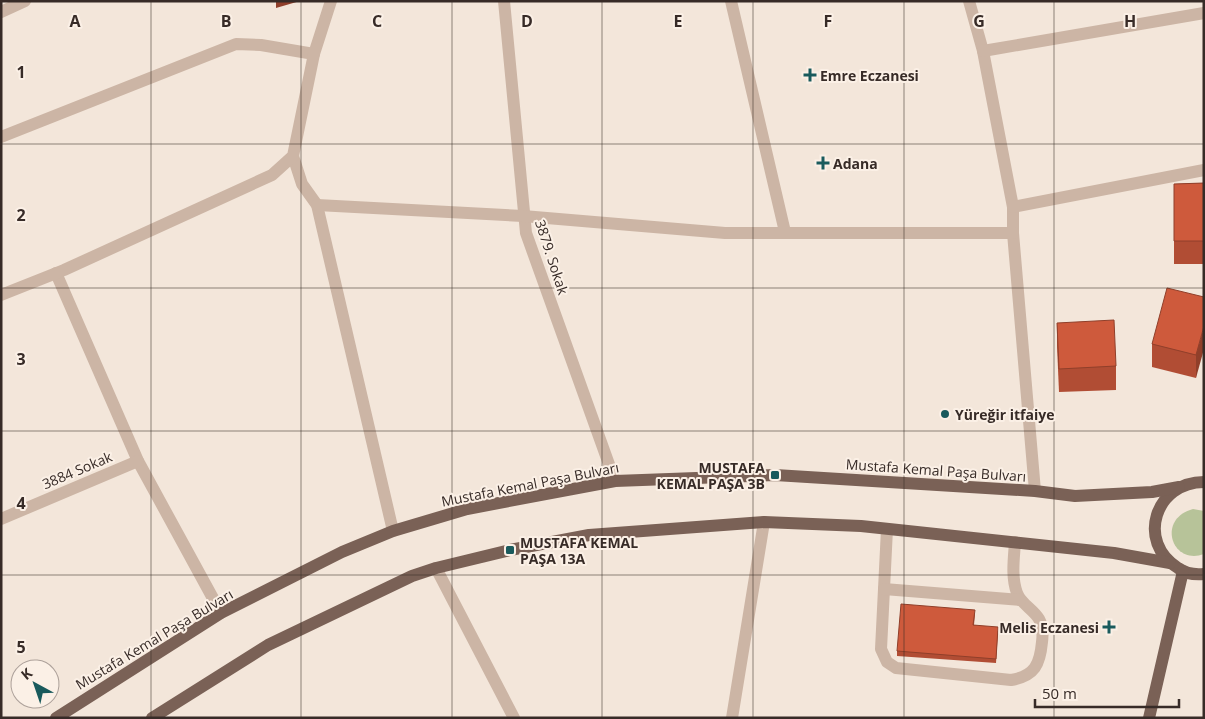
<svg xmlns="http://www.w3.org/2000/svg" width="1205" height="719" font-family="'Open Sans',sans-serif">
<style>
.green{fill:#b7c399}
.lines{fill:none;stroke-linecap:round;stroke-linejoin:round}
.minor{stroke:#ccb5a5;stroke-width:12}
.major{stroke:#7a6156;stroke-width:12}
.wall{fill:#b14d34}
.shaded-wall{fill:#903f2a}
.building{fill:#ce5a3c;stroke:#903f2a}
.grid{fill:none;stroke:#372b27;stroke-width:1;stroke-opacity:0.55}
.poi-dot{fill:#195a5c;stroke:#fbf0e6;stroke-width:2}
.labels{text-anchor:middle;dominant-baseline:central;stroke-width:4;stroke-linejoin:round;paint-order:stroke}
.poi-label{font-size:14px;font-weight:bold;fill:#372b27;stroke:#fbf0e6;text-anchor:start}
.street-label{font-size:14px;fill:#372b27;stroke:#fbf0e6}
.grid-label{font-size:16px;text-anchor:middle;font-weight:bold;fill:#372b27;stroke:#fbf0e6;stroke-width:4;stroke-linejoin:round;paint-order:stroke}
</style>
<rect width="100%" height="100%" fill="#f3e6da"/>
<path class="green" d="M 1193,509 L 1204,511 L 1204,554 C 1172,566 1156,519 1193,509 Z"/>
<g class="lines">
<g class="minor">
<polyline points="504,1 526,233 615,481"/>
<polyline points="731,1 785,232"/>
<polyline points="969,1 983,51 1013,207 1013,233 1035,491"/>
<polyline points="1,12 25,1"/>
<polyline points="983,51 1204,13"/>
<polyline points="1,137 236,44 261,45 314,54"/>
<polyline points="293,156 302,184 317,205 393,531"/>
<polyline points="317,205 523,216 725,233 1013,233"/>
<polyline points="1013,207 1204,170"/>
<polyline points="56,273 138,461 221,613"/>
<polyline points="1,295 64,270 272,175 293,156 314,54 331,1"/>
<polyline points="1,519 138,461"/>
<path d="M 887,529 L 881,649 L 887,662 L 896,668 L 1011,680 C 1035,676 1040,664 1042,642 C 1043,634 1043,626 1039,619 C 1033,609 1021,604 1017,593 C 1011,577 1014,558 1015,542"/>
<polyline points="436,568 514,718"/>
<polyline points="884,589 1020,600"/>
<polyline points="732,718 764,522"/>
</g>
<g class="major">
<path d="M 1204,482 C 1155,482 1136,542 1178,568 C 1185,573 1195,575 1204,574"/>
<polyline points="56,718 221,613 342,552 393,531 467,509 615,481 775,475 1035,491 1075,496 1152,492 1179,487"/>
<polyline points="152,718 268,645 412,576 436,568 510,550 589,535 764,522 861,526 1114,553 1170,563"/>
<polyline points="1149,718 1183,571"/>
</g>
</g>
<g class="wall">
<polygon points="1204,183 1204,264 1174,264 1174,184"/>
<polygon points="1204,297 1196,378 1152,367 1152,344"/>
<polygon points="1057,323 1116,366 1116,390 1059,392 1057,346"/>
<polygon points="975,614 974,625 998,631 996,663 897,656 897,651"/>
</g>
<g class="shaded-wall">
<polygon points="276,1 300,1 276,8"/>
<polygon points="1204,326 1204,349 1196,378 1196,355"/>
</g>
<g class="building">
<polygon points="1204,183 1204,241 1174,241 1174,184"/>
<polygon points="1167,288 1204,297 1204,326 1196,355 1152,344"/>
<polygon points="1114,320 1116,366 1059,369 1057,323"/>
<polygon points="901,604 975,610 973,625 998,627 996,659 897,651"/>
</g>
<path class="grid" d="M 151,1 L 151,718M 301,1 L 301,718M 452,1 L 452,718M 602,1 L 602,718M 753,1 L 753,718M 904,1 L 904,718M 1054,1 L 1054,718M 1,144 L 1204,144M 1,288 L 1204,288M 1,431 L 1204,431M 1,575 L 1204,575"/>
<g class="poi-dot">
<path d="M807.5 67.5h5v5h5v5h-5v5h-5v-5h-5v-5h5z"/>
<path d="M820.5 155.5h5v5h5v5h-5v5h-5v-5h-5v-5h5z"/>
<circle cx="945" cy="414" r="5"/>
<rect x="770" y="470" width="10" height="10" rx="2.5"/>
<rect x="505" y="545" width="10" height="10" rx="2.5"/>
<path d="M1106.5 619.5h5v5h5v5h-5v5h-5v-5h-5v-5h5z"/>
</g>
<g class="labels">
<g class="poi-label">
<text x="820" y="75">Emre Eczanesi</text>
<text x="833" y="163">Adana</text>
<text x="955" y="414">Yüreğir itfaiye</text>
<text x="765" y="467" text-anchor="end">MUSTAFA<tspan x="765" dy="16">KEMAL PAŞA 3B</tspan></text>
<text x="520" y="542">MUSTAFA KEMAL<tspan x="520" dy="16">PAŞA 13A</tspan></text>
<text x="1099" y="627" text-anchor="end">Melis Eczanesi</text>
</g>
<g class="street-label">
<text transform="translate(552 257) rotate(72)">3879. Sokak</text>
<text transform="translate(77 470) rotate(-23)">3884 Sokak</text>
<text transform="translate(936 470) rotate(4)">Mustafa Kemal Paşa Bulvarı</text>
<text transform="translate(530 484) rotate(-11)">Mustafa Kemal Paşa Bulvarı</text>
<text transform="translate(154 639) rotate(-31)">Mustafa Kemal Paşa Bulvarı</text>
</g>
</g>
<g class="grid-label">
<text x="75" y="27">A</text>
<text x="226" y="27">B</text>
<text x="377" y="27">C</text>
<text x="527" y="27">D</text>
<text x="678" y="27">E</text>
<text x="828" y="27">F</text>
<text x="979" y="27">G</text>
<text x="1130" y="27">H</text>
<text x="21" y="78">1</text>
<text x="21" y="221">2</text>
<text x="21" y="365">3</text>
<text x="21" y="509">4</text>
<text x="21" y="653">5</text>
</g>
<rect width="1205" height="719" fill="none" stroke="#372b27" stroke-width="5"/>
<g transform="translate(35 684) rotate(320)"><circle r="24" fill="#fbf0e6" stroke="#ada19a"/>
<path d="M0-4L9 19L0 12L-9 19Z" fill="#195a5c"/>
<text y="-8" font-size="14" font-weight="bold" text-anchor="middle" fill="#372b27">K</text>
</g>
<path d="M1035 699v8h144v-8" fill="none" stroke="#372b27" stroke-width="2.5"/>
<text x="1042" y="699" font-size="15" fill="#372b27" stroke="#fbf0e6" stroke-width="4" paint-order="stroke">50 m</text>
</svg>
